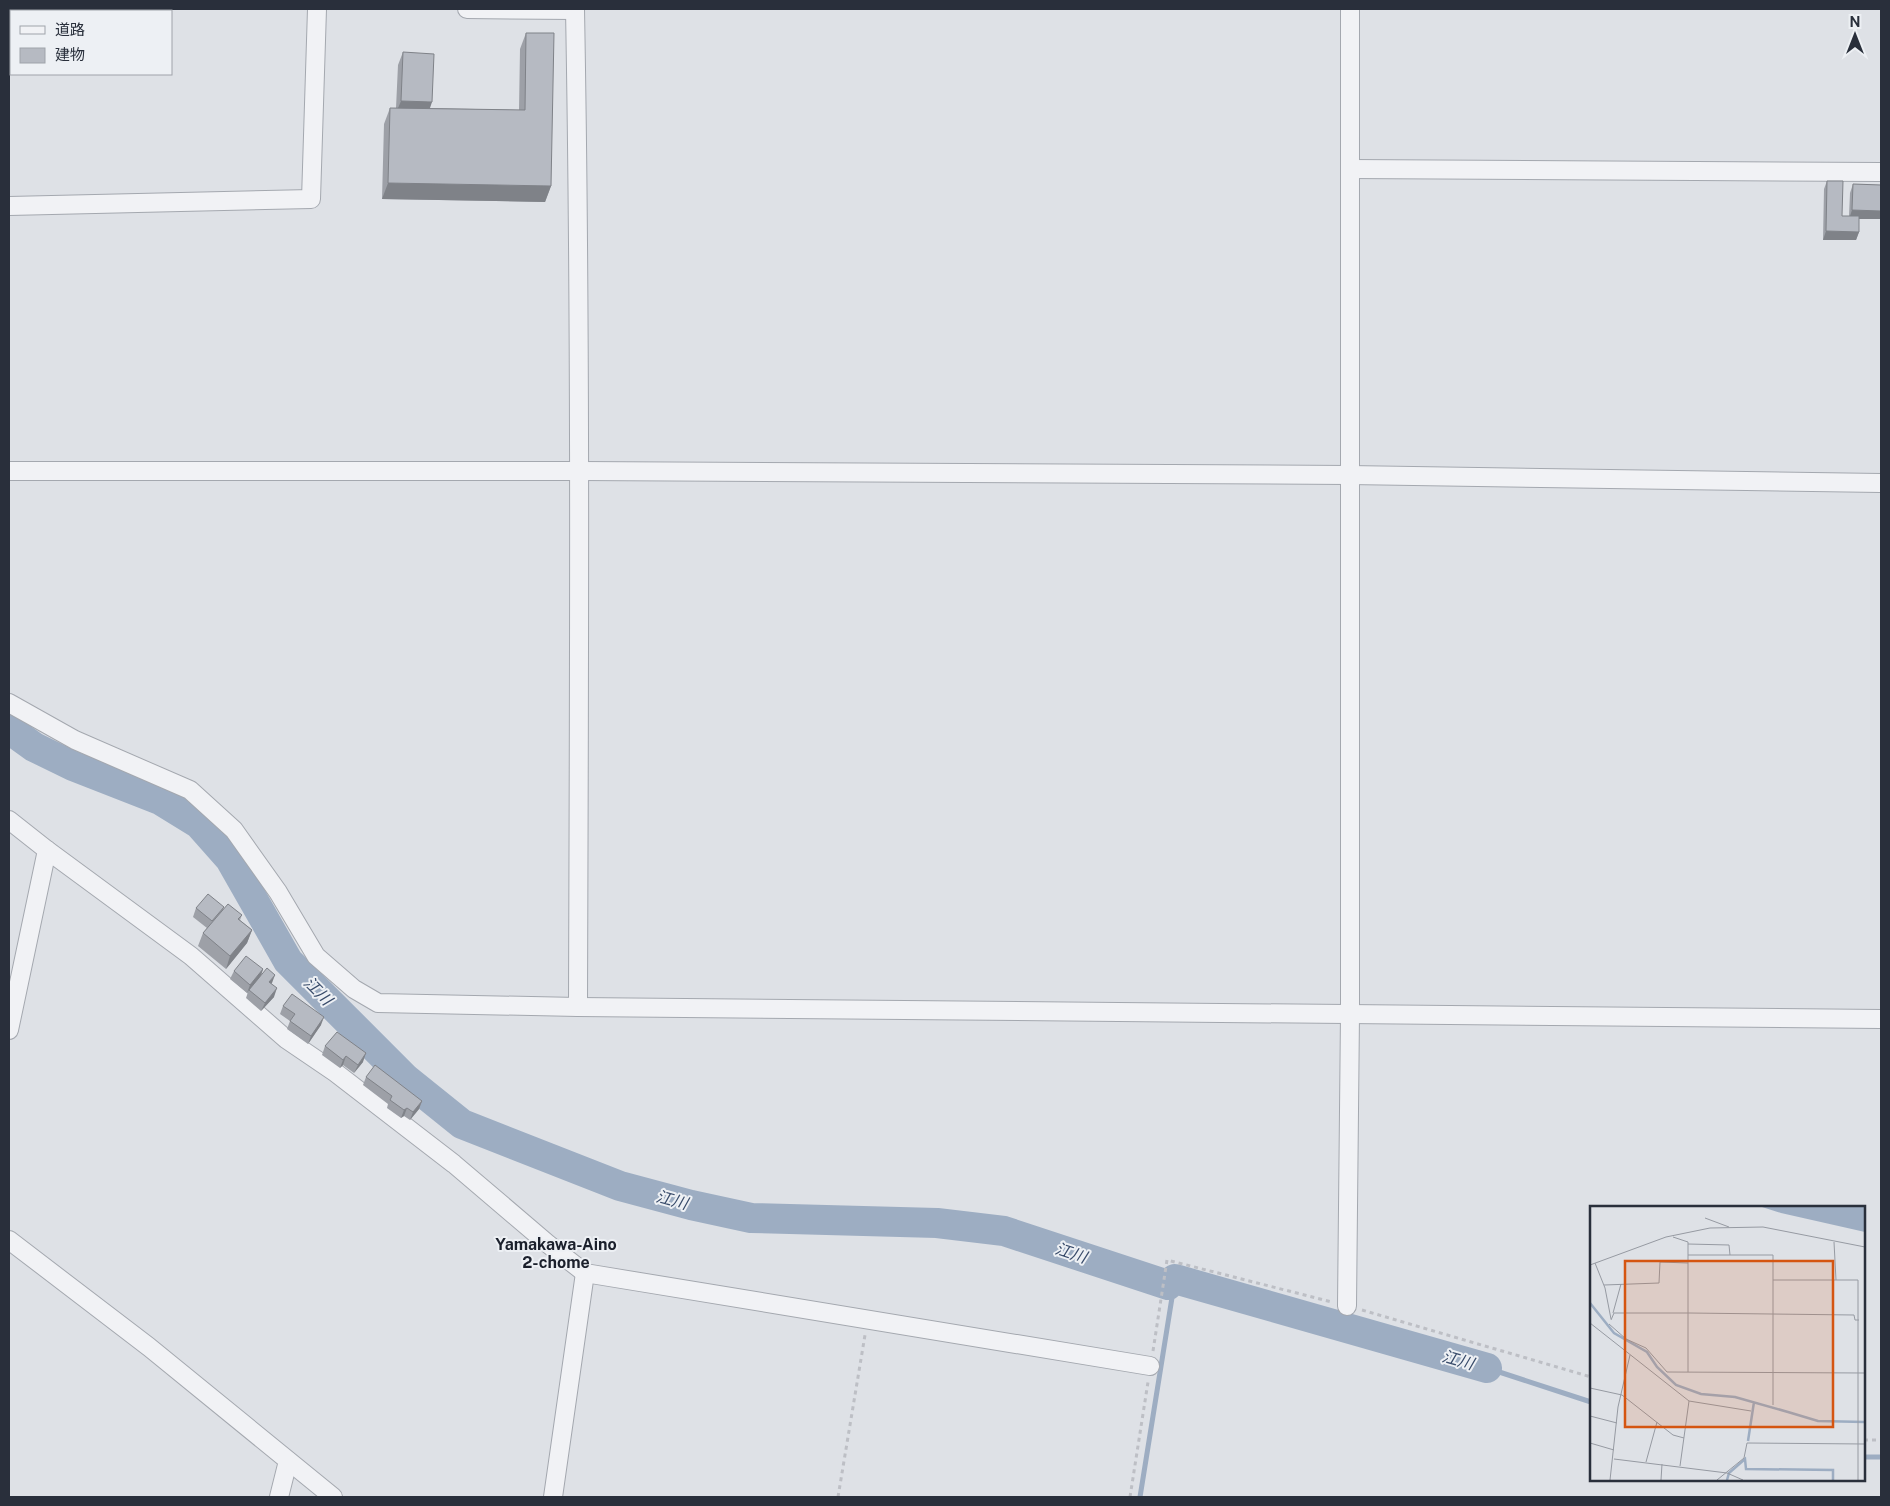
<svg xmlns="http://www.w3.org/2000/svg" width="1890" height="1506" font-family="'Public Sans','Noto Sans JP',sans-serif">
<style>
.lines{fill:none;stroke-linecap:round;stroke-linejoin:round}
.stream{stroke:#9dadc2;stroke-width:5}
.river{stroke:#9dadc2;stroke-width:30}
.minor-casing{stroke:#a4a8af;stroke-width:20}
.path{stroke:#bdbfc5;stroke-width:3;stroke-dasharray:4 4;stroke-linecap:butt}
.minor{stroke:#f1f2f5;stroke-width:18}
.wall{fill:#9da0a7}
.shaded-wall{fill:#7f8288}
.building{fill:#b6bac2;stroke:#7f8288}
.labels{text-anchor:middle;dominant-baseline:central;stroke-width:4;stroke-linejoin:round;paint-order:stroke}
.water-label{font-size:16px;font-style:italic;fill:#384b6a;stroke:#edf0f4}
.neighbourhood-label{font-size:16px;font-weight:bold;fill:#1b202c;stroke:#edf0f4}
.inset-river{fill:none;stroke:#9dadc2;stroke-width:2.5}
.inset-road{fill:none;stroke:#969aa2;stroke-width:1}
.view{fill:#d55511;fill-opacity:0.15;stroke:#d55511;stroke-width:2.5}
.inset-edge{fill:none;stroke:#292f3b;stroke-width:2.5}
</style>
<rect width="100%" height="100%" fill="#dee1e6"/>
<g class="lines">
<g class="stream">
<polyline points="1487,1368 1591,1402"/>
<polyline points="1864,1457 1881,1457"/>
<polyline points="1140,1497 1175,1279"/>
</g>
<polyline class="river" points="9,729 34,747 73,766 160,800 199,824 230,859 288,961 406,1079 462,1124 620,1186 691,1205 751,1218 937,1223 1004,1231 1168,1285 1175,1279 1487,1368"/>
<defs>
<g id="minor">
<polyline points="467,9 575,10"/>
<path d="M 575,9 C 581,342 579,674 578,1007"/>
<polyline points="1350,169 1881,172"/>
<polyline points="9,206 311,199 317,9"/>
<polyline points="9,471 580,471 1349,475 1881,483"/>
<polyline points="9,703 75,740 190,790 234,830 278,892 316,956 354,989 378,1003 578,1007 1881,1019"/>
<polyline points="9,820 47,850 191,956 286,1039 336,1073 454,1164 548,1244 585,1273 1150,1366"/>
<polyline points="9,1030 47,850"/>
<polyline points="9,1240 149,1347 333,1497"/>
<polyline points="1347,1306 1350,1014 1350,9"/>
<polyline points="279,1497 288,1461"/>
<polyline points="553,1497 585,1273"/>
</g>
</defs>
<use href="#minor" class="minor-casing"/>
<g class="path">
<polyline points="1362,1310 1591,1377"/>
<polyline points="1153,1351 1167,1260 1332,1302"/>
<polyline points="1864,1440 1881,1440"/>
<polyline points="838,1497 865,1335"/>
<polyline points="1130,1497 1148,1382"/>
</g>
<use href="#minor" class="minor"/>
</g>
<g class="wall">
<polygon points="526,33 551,186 545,202 382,199 384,124 390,108 396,108 398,65 403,52 430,108 519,110 520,49"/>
<polygon points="1827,181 1842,216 1849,216 1850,193 1853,184 1881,185 1881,219 1859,219 1859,232 1856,240 1823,240 1824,189"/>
<polygon points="224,907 223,910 242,915 240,920 252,930 247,943 226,969 198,946 203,933 207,928 193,917 196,908"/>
<polygon points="263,969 261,976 272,984 274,997 261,1011 246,998 248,992 247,993 230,979 234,971"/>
<polygon points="283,1006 321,1025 308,1044 287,1029 290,1021 280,1014"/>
<polygon points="325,1046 363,1062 354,1073 343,1065 340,1068 322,1055"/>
<polygon points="366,1077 422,1101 419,1109 410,1120 404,1116 401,1118 387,1108 388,1104 363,1085"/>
</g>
<g class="shaded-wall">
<polygon points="401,101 432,102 428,114 396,113"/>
<polygon points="388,183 551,186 545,202 382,199"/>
<polygon points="1852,210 1881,211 1881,219 1849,219"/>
<polygon points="1826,231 1859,232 1856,240 1823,240"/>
<polygon points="252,930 247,943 226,969 230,956"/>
<polygon points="263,969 260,978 249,990 247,993 250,985"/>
<polygon points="275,975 272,983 266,990 269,982"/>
<polygon points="277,988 274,997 261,1011 265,1003"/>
<polygon points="324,1017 321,1025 308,1044 311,1036"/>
<polygon points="366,1053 363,1062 354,1073 358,1065"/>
<polygon points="346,1056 343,1065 340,1068 343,1060"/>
<polygon points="422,1101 419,1109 410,1120 413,1112"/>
<polygon points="407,1108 404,1116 401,1118 404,1110"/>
</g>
<g class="building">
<polygon points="526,33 554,33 551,186 388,183 390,108 525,110"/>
<polygon points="403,52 434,54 432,102 401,101"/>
<polygon points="1827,181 1843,181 1842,216 1859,216 1859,232 1826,231"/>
<polygon points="1853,184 1881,185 1881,211 1852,210"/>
<polygon points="208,894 224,907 212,921 196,908"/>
<polygon points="228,904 242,915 238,919 252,930 230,956 203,933"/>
<polygon points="246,956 263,969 250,985 234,971"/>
<polygon points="267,968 275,975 269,982 277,988 265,1003 249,990"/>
<polygon points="292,994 324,1017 311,1036 290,1021 295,1014 283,1006"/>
<polygon points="337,1032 366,1053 358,1065 346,1056 343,1060 325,1046"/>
<polygon points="375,1065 422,1101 413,1112 407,1108 404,1110 390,1100 392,1096 366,1077"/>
</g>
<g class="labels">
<g class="water-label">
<text transform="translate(318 991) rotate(45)">江川</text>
<text transform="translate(672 1200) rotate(15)">江川</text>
<text transform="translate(1071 1253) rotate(18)">江川</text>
<text transform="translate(1458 1360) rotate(16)">江川</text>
</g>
<g class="neighbourhood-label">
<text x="556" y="1244">Yamakawa-Aino<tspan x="556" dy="18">2-chome</tspan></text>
</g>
</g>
<g transform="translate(1590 1206)">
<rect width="275" height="275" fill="#dee1e6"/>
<path d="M 172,1 L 275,1 L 275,26 L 191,7 Z" fill="#9dadc2"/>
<path class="inset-river" d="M 0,97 L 24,127 L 57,146 L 67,161 L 86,179 L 111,188 L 145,191 L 198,206M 198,206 L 228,215 L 275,216M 158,235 L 164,196M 137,274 L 139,267 L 155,253 L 156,263 L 243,264 L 243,274"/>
<path class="inset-road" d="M 115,12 L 139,21M 83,31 L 98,36 L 98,166M 244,36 L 246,74M 98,38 L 139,39 L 140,49M 98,49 L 183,49 L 183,199M 5,57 L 15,82 L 21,113M 0,59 L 76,31 L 120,22 L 173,21 L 275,41M 183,74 L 268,74 L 268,274M 14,79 L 69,77 L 70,56 L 98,57M 23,107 L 31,78M 21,114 L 24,107 L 99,107 L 264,109 L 265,114 L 269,114M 0,117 L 99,195 L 161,205M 19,118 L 36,133 L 56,142 L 77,166 L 275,167M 0,182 L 32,189 L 83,229 L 94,232M 0,210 L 27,217M 0,237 L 24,244M 24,253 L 137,267 L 153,274M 56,256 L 67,216M 90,260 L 99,195M 20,274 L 28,201 L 40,149M 71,274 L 72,258M 127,274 L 154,252 L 157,237 L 275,238"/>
<path class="view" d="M 35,55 L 243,55 L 243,221 L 35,221 Z"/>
<rect width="275" height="275" class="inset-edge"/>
</g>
<rect width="1890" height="1506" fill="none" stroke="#292f3b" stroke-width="20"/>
<rect x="10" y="10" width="162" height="65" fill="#edf0f4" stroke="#9fa3aa"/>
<rect x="20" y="26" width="25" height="8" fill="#f1f2f5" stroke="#9fa3aa"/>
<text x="55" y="35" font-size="15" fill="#292f3b">道路</text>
<rect x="20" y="48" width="25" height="15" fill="#b6bac2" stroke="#9fa3aa"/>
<text x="55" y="60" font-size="15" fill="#292f3b">建物</text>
<g transform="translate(1855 35)" stroke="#edf0f4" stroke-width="4" paint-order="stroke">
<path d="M0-4L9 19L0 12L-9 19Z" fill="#292f3b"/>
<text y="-8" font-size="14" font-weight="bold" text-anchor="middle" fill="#292f3b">N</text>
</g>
</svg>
